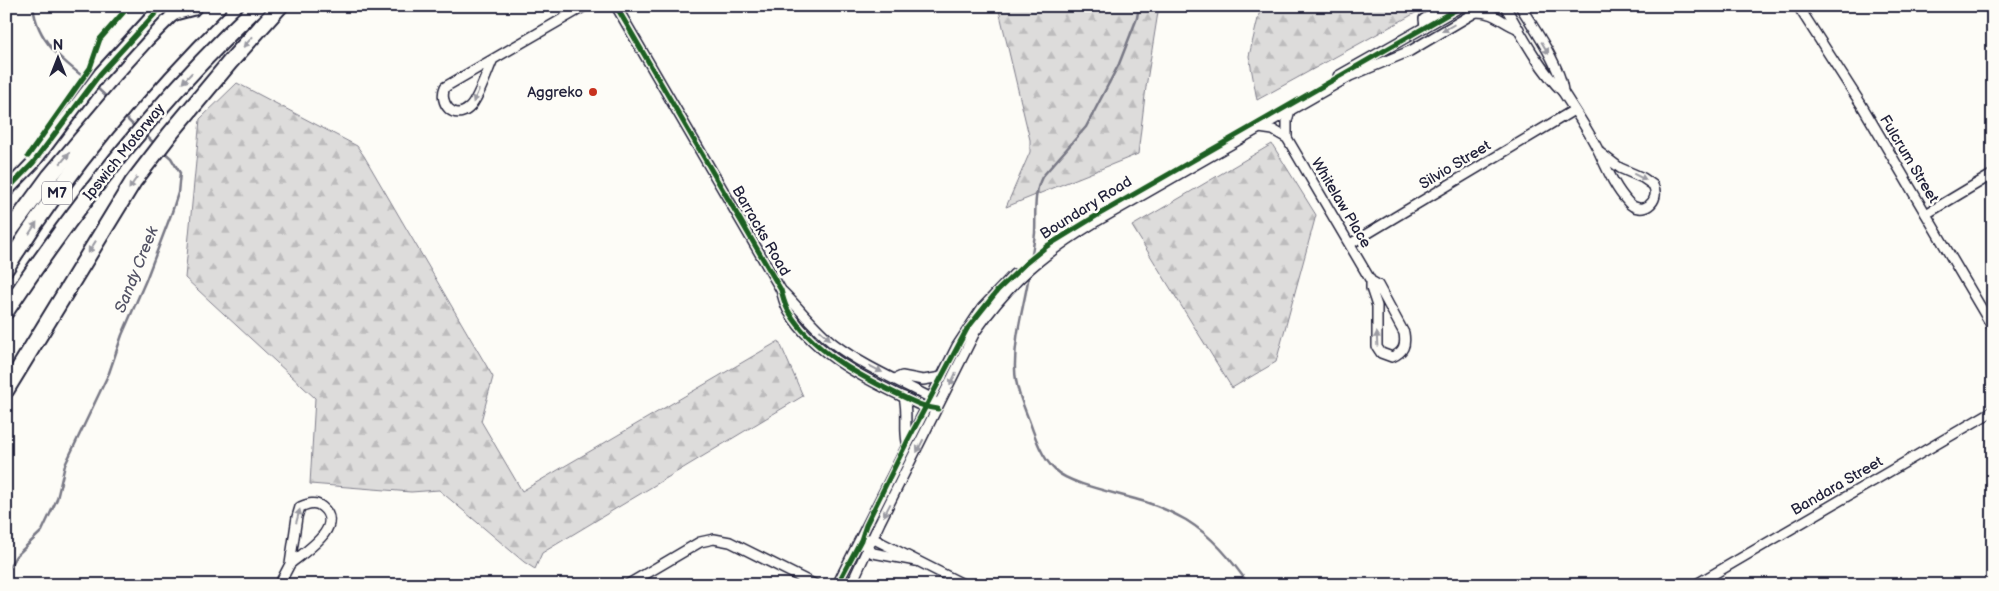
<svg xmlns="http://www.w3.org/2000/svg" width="1999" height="591" font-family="'Balsamiq Sans',sans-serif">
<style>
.forest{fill:url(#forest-firs);stroke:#807f8b}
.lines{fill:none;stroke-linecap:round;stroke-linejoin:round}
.stream{stroke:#787885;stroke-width:2.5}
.street-casing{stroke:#22223b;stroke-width:12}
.secondary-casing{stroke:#22223b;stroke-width:16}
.highway-casing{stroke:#22223b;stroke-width:19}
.street{stroke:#fdfcf7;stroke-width:9}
.secondary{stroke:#fdfcf7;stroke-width:12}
.highway{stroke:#fdfcf7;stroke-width:15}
.cycleway-casing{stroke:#fdfcf7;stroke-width:8}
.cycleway{stroke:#1b5e20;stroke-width:5}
.oneway{fill:#9a9aa2}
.poi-dot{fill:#c8321e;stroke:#fdfcf7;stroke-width:2}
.labels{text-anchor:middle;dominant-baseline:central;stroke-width:5;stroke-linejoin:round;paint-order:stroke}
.shield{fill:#fdfcf7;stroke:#646373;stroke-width:1}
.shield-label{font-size:14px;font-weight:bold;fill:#22223b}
.poi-label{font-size:15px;fill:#22223b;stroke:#fdfcf7;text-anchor:end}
.street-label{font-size:15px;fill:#22223b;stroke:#fdfcf7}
.water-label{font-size:16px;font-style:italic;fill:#545466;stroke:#fdfcf7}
</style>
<defs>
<pattern id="forest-firs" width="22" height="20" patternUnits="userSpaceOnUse" patternTransform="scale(1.25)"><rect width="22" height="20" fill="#dddcdb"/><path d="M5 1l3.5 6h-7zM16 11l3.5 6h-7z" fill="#bdbcbd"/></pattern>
</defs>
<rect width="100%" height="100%" fill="#fdfcf7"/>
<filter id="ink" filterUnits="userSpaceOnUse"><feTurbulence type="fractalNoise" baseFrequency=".02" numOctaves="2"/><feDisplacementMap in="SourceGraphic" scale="10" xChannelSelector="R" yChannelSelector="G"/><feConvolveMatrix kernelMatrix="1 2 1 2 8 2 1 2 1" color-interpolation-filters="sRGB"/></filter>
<g filter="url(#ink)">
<g class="forest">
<polygon points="998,6 1159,6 1146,87 1138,154 1006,207 1030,152 1030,140"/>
<polygon points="1261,6 1428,6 1257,100 1249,56"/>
<polygon points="237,83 357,146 364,156 493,377 481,421 522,491 779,341 803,396 542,553 535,569 524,562 439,490 411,492 310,484 315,398 185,278 200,119"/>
<polygon points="1272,144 1316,215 1276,362 1232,388 1132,226"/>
</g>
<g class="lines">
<g class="stream">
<path d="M 33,6 C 37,42 64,62 90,82"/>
<polyline points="96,87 109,99"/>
<polyline points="124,116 136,128"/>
<polyline points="144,134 155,144"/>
<path d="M 1030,265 C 1032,254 1034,243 1035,233 C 1036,213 1033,195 1042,177 L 1086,127 L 1119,64 L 1137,18 L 1139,6"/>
<path d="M 1029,275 C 1024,306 1014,337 1015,369 C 1015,386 1023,405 1029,420 C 1035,437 1042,458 1055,470 C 1071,486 1128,495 1151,504 C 1163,508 1175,514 1186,520 C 1212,536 1231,559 1249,585"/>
<polyline points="6,572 16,556 42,531 57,499 65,465 109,373 122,335 146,280 172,212 178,193 180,173 171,158 163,151"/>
</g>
<defs>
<g id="street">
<path d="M 616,6 L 781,290 C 783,297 785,306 789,312 C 817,359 878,385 926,408 L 931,408"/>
<path d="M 1505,6 C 1521,34 1540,70 1563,92 C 1575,111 1589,131 1599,152 C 1607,169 1615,188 1628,202 C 1641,217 1662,202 1653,185 L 1643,178 L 1620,168 L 1599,152"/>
<path d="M 1520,6 C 1533,26 1562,69 1563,92"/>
<polyline points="1798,6 1861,104 1993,328"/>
<path d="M 1476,12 C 1496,12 1502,23 1519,29"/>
<polyline points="1425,27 1424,19 1446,6"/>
<path d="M 493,59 C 488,70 477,102 469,108 C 454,122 438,103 445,87 L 585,6"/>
<polyline points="1338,76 1462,6"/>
<path d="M 1259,128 L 1273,130 L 1287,138 L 1371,281 L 1371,288 L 1377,306 L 1377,347 L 1381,353 L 1392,357 C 1404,352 1406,345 1404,333 L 1378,285 L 1371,281"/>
<polyline points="1287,138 1287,121 1290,110"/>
<polyline points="1926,214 1993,174"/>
<polyline points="1350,244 1574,110"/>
<path d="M 783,292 C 800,309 815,329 834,344 C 863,366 899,381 931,398 L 934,402"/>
<polyline points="895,379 902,376 923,380 942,377"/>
<path d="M 904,397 C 908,412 904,427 907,442"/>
<polyline points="868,539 874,539 965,585"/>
<polyline points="865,546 873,553 916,561"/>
<path d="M 279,585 L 290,564 L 297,517 L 300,507 C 308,504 315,501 322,507 C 346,527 304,552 290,564"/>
<polyline points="627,585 700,542 714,539 730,542 816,585"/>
<polyline points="837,585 957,346 982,308 1014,274"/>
<path d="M 851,585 L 880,522 L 975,332 C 1012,279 1043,254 1097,221 L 1350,76 L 1410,51 L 1486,6"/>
<polyline points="1695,585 1993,411"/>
</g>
<polyline id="secondary" points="6,191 33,163 100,74 162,6"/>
<g id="highway">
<polyline points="6,236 50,176 120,93 158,51 181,28 196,24"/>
<path d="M 6,268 C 65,173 138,85 218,6"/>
<path d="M 6,311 C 79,201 161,97 258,6"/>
<polyline points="6,390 133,182 170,134 230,62 280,6"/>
</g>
</defs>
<use href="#street" class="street-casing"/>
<use href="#secondary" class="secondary-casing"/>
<use href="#highway" class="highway-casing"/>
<use href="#street" class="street"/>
<use href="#secondary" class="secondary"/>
<use href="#highway" class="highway"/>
<defs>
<g id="cycleway">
<path d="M 616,6 L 781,290 C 783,297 785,306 789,312 C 812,350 856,374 895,393 C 910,400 922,407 938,409"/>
<polyline points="28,156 90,68 100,39 129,6"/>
<polyline points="6,191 33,163 100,74 162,6"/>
<polyline points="837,585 861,540 866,525 907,442 967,329 998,290 1026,263 1047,246 1096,216 1462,6"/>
</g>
</defs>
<use href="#cycleway" class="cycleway-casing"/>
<use href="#cycleway" class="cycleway"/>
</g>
<defs><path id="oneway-solid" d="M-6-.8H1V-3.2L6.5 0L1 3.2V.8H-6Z" transform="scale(1.25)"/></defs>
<g class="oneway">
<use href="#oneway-solid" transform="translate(1448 28) rotate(150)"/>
<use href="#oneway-solid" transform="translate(248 42) rotate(132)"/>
<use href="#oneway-solid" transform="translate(1545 48) rotate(60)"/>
<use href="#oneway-solid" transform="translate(187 78) rotate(133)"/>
<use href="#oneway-solid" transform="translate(476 96) rotate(114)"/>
<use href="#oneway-solid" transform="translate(65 158) rotate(-50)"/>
<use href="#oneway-solid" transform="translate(1640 177) rotate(26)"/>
<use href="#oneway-solid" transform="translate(133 183) rotate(124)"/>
<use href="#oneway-solid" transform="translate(33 228) rotate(-57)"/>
<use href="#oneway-solid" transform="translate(92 247) rotate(122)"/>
<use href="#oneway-solid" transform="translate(825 335) rotate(42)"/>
<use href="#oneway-solid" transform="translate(1377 339) rotate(-93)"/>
<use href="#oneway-solid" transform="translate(876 369) rotate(27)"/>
<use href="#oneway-solid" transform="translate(953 379) rotate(116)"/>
<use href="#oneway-solid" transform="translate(920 446) rotate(117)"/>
<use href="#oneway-solid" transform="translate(887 510) rotate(118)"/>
<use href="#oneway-solid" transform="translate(298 516) rotate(-75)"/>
</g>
</g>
<circle class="poi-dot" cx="593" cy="92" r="5"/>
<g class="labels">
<rect class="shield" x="42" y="181.5" width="30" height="23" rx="4"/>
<g class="shield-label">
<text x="57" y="193">M7</text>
</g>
<g class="poi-label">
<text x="583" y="92">Aggreko</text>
</g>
<g class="street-label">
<text transform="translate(124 152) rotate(-51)">Ipswich Motorway</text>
<text transform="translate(1909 159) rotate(59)">Fulcrum Street</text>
<text transform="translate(1455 165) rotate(-31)">Silvio Street</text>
<text transform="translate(1341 203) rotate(59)">Whitelaw Place</text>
<text transform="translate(1086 208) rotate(-32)">Boundary Road</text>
<text transform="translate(761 231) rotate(60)">Barracks Road</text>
<text transform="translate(1837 486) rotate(-30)">Bandara Street</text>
</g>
<g class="water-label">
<text transform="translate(137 270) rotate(-68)">Sandy Creek</text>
</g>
</g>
<rect width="1999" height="591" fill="none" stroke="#fdfcf7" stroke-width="25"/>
<rect x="12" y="12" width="1974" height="566" fill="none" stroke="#22223b" stroke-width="2" filter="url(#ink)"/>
<g transform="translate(58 58)" stroke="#fdfcf7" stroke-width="4" paint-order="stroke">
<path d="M0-4L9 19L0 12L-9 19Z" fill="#22223b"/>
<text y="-8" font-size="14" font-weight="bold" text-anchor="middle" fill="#22223b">N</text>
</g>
</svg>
